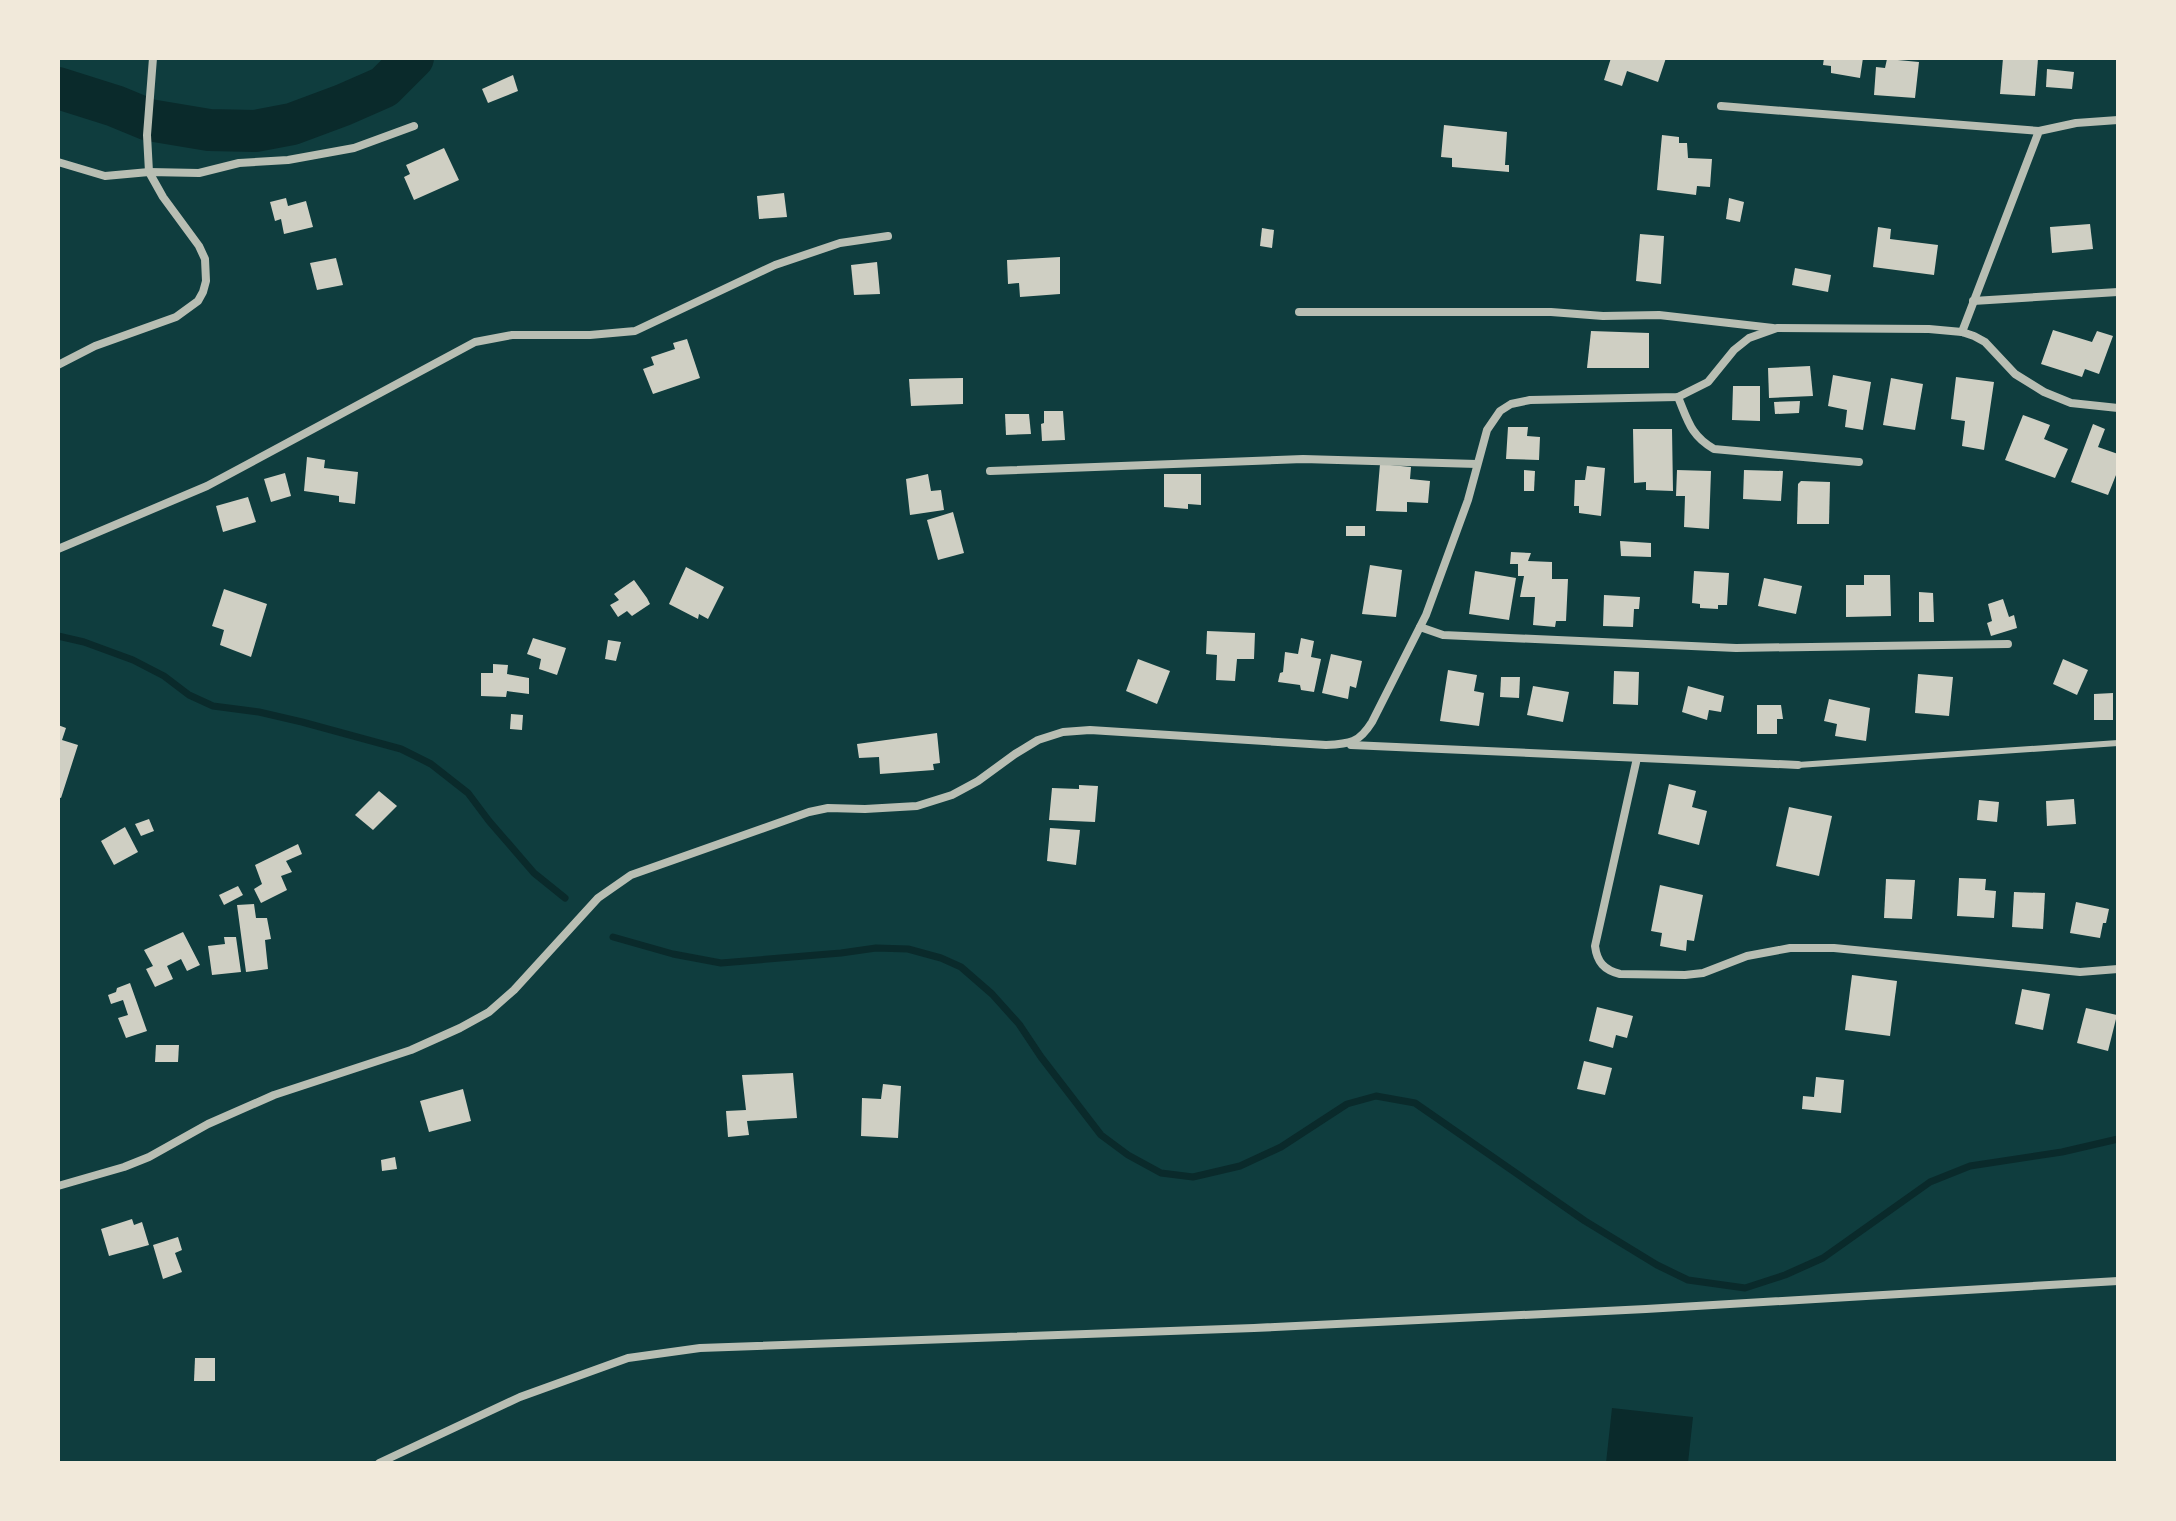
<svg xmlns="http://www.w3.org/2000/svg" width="2176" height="1521" font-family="'Noto Sans',sans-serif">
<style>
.water{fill:#0a2a2b}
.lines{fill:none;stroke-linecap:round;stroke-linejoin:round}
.stream{stroke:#0a2a2b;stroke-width:7}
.river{stroke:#0a2a2b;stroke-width:42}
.building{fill:#cfcfc3}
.service{stroke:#b8beb3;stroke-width:6}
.minor{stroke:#b8beb3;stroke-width:8}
</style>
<rect width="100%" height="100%" fill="#0f3d3e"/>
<polygon class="water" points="1612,1408 1693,1417 1688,1463 1606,1463"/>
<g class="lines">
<g class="stream">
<polyline points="58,636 84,642 133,660 164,676 189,695 213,706 259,712 302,722 401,749 431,764 468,793 489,821 534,873 565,898"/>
<polyline points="613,937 673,954 721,963 841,953 876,948 908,949 941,958 961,967 992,994 1019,1024 1041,1057 1101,1135 1128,1155 1161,1173 1193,1177 1240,1166 1281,1147 1347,1104 1376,1096 1415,1103 1585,1221 1657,1265 1688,1280 1745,1288 1785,1275 1823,1258 1930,1182 1970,1166 2062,1152 2118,1139"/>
</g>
<polyline class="river" points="58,88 115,106 149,120 209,130 255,131 292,124 343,105 384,87 413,58"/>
</g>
<g class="building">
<polygon points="1611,58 1666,58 1658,82 1627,71 1622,86 1604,80"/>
<polygon points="1824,58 1863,58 1860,78 1831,73 1831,66 1823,65"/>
<polygon points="2003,58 2038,59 2035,96 2000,94"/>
<polygon points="1887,59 1919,62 1915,98 1874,95 1876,67 1885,68"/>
<polygon points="2047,69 2074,72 2072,89 2046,87"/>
<polygon points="513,75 518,91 488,103 482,89"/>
<polygon points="1444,125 1507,132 1505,165 1509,165 1509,172 1452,167 1452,158 1441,157"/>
<polygon points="1662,135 1679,137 1679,143 1687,143 1688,158 1712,159 1710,187 1697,186 1696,195 1657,190"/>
<polygon points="444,148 459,180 414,200 404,177 410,174 406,165"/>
<polygon points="784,193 787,217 759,219 757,196"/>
<polygon points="286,198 288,206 306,201 313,227 284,234 281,219 275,221 270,202"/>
<polygon points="1729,198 1744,202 1740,222 1726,219"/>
<polygon points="2090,224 2093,249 2052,253 2050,227"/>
<polygon points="1878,227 1891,229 1890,239 1938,245 1934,275 1873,267"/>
<polygon points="1262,228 1274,230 1272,248 1260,246"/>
<polygon points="1640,234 1664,236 1661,284 1636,281"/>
<polygon points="1060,257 1060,294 1020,297 1019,283 1008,284 1007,260"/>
<polygon points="336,258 343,285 317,290 310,263"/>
<polygon points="877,262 880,294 854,295 851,265"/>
<polygon points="1795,268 1831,275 1828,292 1792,285"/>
<polygon points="2053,330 2092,342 2097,331 2113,336 2099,374 2085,369 2082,377 2041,364"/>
<polygon points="1591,331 1649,333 1649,368 1587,368"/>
<polygon points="687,339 700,378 653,394 643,369 654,365 651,357 675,349 673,343"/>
<polygon points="1810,366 1813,396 1769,398 1768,368"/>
<polygon points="1833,375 1871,382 1863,430 1845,427 1847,410 1828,406"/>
<polygon points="1956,377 1994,382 1984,450 1962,446 1965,421 1951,419"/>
<polygon points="963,378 963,404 911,406 909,379"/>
<polygon points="1891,378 1923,384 1915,430 1883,425"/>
<polygon points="1733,386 1760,386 1760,421 1732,420"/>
<polygon points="1800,401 1799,413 1775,414 1774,402"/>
<polygon points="1044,411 1063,411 1065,440 1042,441 1041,424 1044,423"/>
<polygon points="1005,414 1029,414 1031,434 1006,435"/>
<polygon points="2023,415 2050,425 2044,439 2068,449 2055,478 2005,460"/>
<polygon points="2093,424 2105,429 2098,447 2118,454 2118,470 2108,495 2071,482"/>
<polygon points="1508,427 1528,427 1527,436 1540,437 1539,460 1506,459"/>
<polygon points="1633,429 1672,429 1673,491 1646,490 1646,482 1634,483"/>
<polygon points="307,457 325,460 324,468 358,472 355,504 339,502 339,496 304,491"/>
<polygon points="1380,464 1411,467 1410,479 1430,481 1428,503 1407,502 1407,512 1376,511"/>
<polygon points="1587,466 1605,468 1601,516 1579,513 1579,506 1574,506 1575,480 1585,480"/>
<polygon points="1524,470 1535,471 1534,491 1524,491"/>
<polygon points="1677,470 1711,471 1709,529 1684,527 1685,496 1676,496"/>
<polygon points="1744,470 1783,471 1781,501 1743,499"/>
<polygon points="285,473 291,496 271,502 264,479"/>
<polygon points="928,474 931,491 941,490 944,510 910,515 906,479"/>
<polygon points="1164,474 1201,474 1201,505 1188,504 1188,509 1164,507"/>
<polygon points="1801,481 1830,482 1829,524 1797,524 1798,484"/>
<polygon points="248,497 256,522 223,532 216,506"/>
<polygon points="953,512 964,553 938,560 927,520"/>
<rect x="1346" y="526" width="19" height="10"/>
<polygon points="1620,541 1651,543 1651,557 1621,556"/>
<polygon points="1511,552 1531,553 1528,561 1552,562 1552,579 1568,579 1566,621 1556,621 1555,627 1533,625 1535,597 1520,597 1524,576 1518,576 1518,564 1510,564"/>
<polygon points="1370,565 1402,570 1396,617 1362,614"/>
<polygon points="686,567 724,587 708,619 699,614 698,619 669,604"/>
<polygon points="1475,571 1516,578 1509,620 1469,614"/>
<polygon points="1694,571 1729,573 1727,605 1718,605 1718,609 1700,608 1700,604 1692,603"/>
<polygon points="1864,575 1890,575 1891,616 1846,617 1846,585 1864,585"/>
<polygon points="1764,578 1802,586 1796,614 1758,606"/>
<polygon points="634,580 647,598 650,604 632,616 627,611 618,617 610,605 619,600 614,594"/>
<polygon points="224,589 267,604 251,657 220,645 224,630 212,626"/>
<polygon points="1919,592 1933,593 1934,622 1919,622"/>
<polygon points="1604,595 1640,597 1639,609 1634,609 1633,627 1603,626"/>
<polygon points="2003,599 2009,617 2014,615 2017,628 1991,636 1987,623 1992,621 1988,604"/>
<polygon points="1207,631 1255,633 1254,659 1237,659 1235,681 1216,680 1217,655 1206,654"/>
<polygon points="533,638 566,648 557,675 539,669 541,659 527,654"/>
<polygon points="1301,638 1314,641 1311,657 1321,659 1314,692 1301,690 1300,685 1278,682 1280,673 1283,672 1285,652 1298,654"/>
<polygon points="608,640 621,642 616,661 605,659"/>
<polygon points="1331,654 1362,661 1356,688 1350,686 1348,699 1322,693"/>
<polygon points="1138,659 1170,671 1157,704 1126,691"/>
<polygon points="2063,659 2088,670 2077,695 2053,684"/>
<polygon points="493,664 508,665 507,674 529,678 529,694 507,691 506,697 481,696 481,673 493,673"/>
<polygon points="1448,670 1477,675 1474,691 1484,693 1479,726 1440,721"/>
<polygon points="1614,671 1639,672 1638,705 1613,704"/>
<polygon points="1918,674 1953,677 1949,716 1915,713"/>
<polygon points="1501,677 1520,677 1519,698 1500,697"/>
<polygon points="1533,686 1569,692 1563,722 1527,715"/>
<polygon points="1688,686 1724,696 1721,712 1709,710 1707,720 1682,712"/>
<polygon points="2113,693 2113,720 2094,720 2094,694"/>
<polygon points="1829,699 1870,708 1866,741 1835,736 1837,724 1824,721"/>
<polygon points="1757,705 1781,705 1783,719 1777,719 1777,734 1757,734"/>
<polygon points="511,714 523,715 522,730 510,729"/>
<polygon points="58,725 66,728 62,740 78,745 61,798 58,797"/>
<polygon points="937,733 940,763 933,764 934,770 880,774 879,757 859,758 857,744"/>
<polygon points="1669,784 1696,791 1692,807 1707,811 1699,845 1658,834"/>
<polygon points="1079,785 1098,786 1095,822 1049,820 1052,788 1079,789"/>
<polygon points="379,791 397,806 373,830 355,815"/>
<polygon points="2074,799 2076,824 2047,826 2046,801"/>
<polygon points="1979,800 1999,802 1997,822 1977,820"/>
<polygon points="1789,807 1832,816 1819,876 1776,866"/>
<polygon points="149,819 154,831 141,836 135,824"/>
<polygon points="125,827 138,852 114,865 101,841"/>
<polygon points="1050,828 1080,830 1076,865 1047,861"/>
<polygon points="298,844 302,854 286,861 292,872 281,876 287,890 261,903 254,889 262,884 255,865"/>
<polygon points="1959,878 1986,879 1985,890 1996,891 1994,918 1957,916"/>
<polygon points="1886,879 1915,880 1912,919 1884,918"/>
<polygon points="1660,885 1703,895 1694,941 1687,940 1686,951 1660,946 1662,933 1651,931"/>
<polygon points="238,886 243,895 224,905 219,895"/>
<polygon points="2014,892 2045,893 2043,929 2012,927"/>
<polygon points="2076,902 2109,909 2106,923 2103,923 2100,938 2070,933"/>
<polygon points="254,904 256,918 267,918 271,939 265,940 268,969 246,972 237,905"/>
<polygon points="183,932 200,965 187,971 181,959 167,966 173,979 155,987 146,969 153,966 144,950"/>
<polygon points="224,937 236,937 241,972 212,975 208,946 225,944"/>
<polygon points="1852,975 1897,981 1890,1036 1845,1030"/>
<polygon points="130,983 147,1031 126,1038 118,1018 128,1015 123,1000 111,1004 108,995 116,992 117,988"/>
<polygon points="2022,989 2050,994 2043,1030 2015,1024"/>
<polygon points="1597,1007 1633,1016 1627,1038 1616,1035 1613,1048 1589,1041"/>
<polygon points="2086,1008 2117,1015 2108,1051 2077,1043"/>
<polygon points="156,1045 179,1045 178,1062 155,1062"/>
<polygon points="1584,1061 1612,1068 1605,1095 1577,1089"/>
<polygon points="793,1073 797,1118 747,1121 749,1135 728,1137 726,1111 746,1110 742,1075"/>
<polygon points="1816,1077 1844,1080 1841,1113 1802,1109 1803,1096 1814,1097"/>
<polygon points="883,1084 901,1086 898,1138 861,1136 862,1098 881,1099"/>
<polygon points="463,1089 471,1121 429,1132 420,1101"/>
<polygon points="395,1157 397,1169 382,1171 381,1160"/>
<polygon points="132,1219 134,1225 142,1222 149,1245 109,1256 101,1229"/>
<polygon points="178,1237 182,1250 175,1253 182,1272 163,1279 153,1245"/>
<polygon points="195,1358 215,1358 215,1381 194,1381"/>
</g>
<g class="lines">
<polyline class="service" points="1798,765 2118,743"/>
<g class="minor">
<polyline points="1721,106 2039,131"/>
<polyline points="58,162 105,176 149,172 199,173 239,163 288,160 354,148 414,126"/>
<polyline points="1973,301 2118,292"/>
<polyline points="1299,312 1551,312 1603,316 1659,315 1773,328"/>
<polyline points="1962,332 2039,131 2076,123 2118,120"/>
<polyline points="58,365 95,346 176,317 198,301 203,292 206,281 205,259 199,246 163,197 149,172 147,135 153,58"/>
<path d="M 1678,397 C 1688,421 1691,436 1714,449 L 1859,462"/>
<polyline points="990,471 1303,459 1477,464"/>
<polyline points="58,549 207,486 475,342 512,335 590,335 635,331 775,265 840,243 888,236"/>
<polyline points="1420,627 1443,635 1736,648 2008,644"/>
<polyline points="1351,745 1798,765"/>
<path d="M 1637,758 L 1595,946 C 1597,962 1604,970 1620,974 L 1685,975 L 1703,973 L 1747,956 L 1790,948 L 1834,948 L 2080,972 L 2118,969"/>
<path d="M 58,1186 L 124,1167 L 149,1157 L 208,1124 L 274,1095 L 411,1050 L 460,1028 L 489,1012 L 514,990 L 598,898 L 631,875 L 809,812 L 828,808 L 865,809 L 917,806 L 952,795 L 978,781 L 1015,754 L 1038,740 L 1063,732 L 1090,730 L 1326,745 C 1350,744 1359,743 1372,722 L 1426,615 L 1468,500 L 1487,430 L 1500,411 L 1511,404 L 1530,400 L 1678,397 L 1708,382 L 1734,350 L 1749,338 L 1777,328 L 1929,329 L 1962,332 L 1974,336 L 1985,342 L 2015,374 L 2044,392 L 2071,403 L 2118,408"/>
<polyline points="379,1463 520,1397 628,1358 700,1348 1254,1328 1646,1309 2118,1281"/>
</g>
</g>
<rect width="2176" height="1521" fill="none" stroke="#f1e9da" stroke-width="120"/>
</svg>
